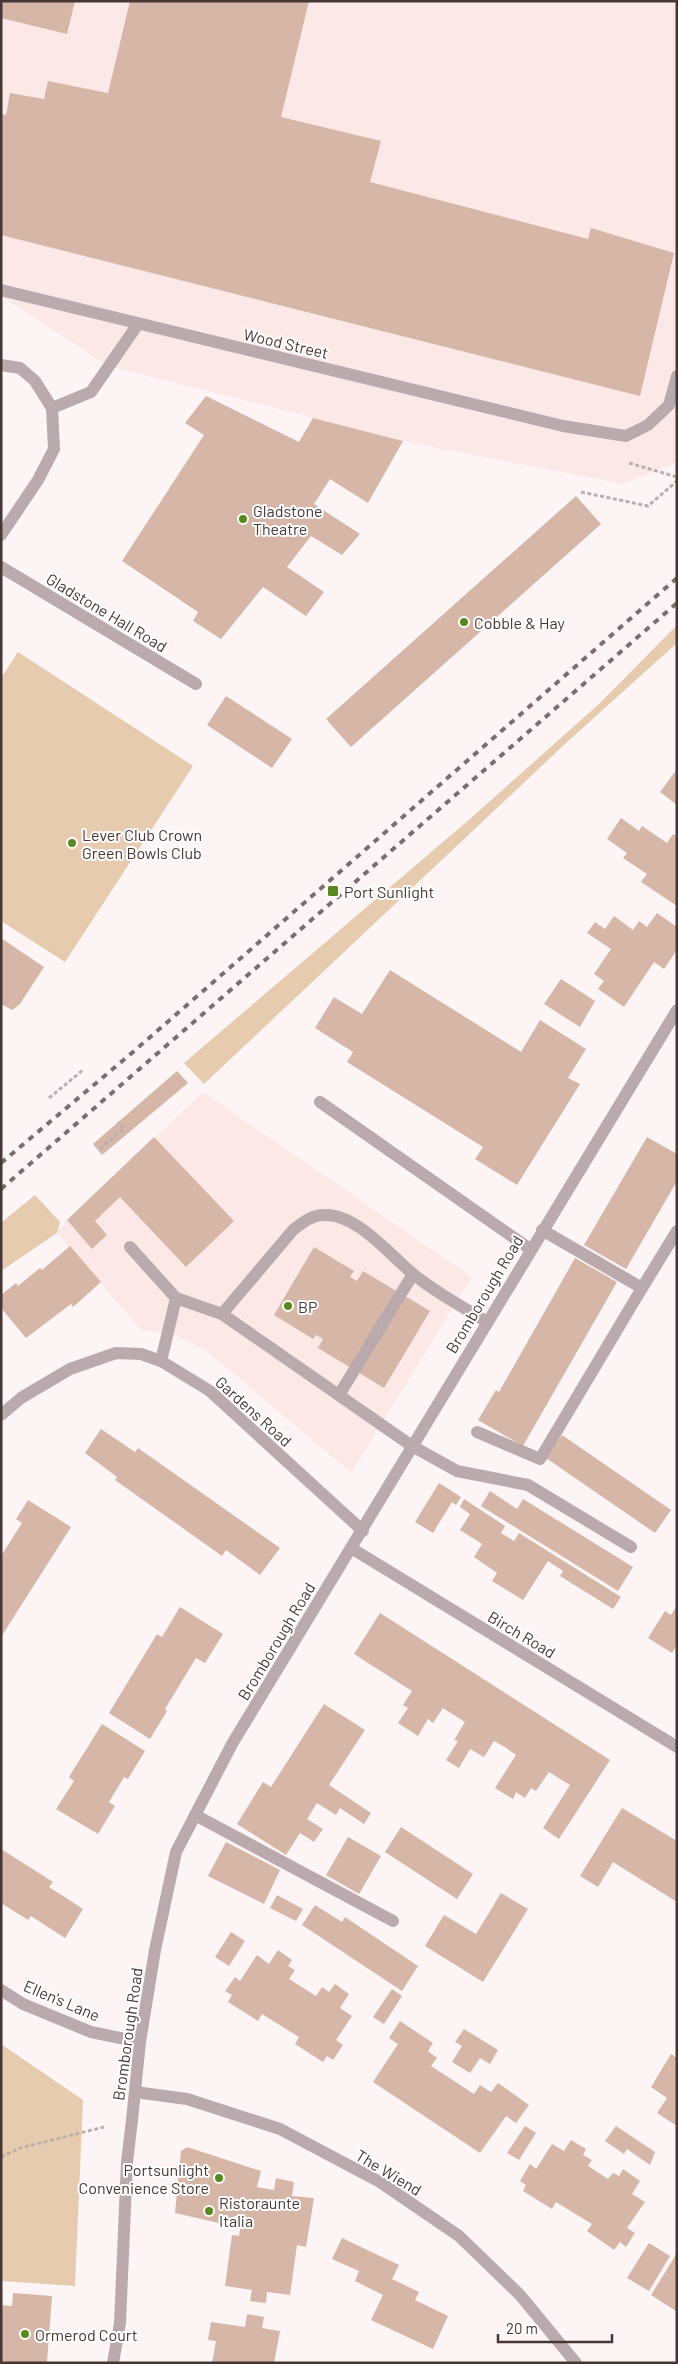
<svg xmlns="http://www.w3.org/2000/svg" width="678" height="2364" font-family="Barlow,sans-serif">
<style>
.built{fill:#fce9e7}
.green{fill:#e7cbae}
.building{fill:#d6b6a7}
.lines{fill:none;stroke-linecap:round;stroke-linejoin:round}
.path{stroke:#bab0af;stroke-width:3;stroke-dasharray:4 2.5;stroke-linecap:butt}
.service{stroke:#bbaaad;stroke-width:12}
.minor{stroke:#bbaaad;stroke-width:12}
.tertiary{stroke:#bbaaad;stroke-width:12}
.rail{stroke:#7b6e6d;stroke-width:4;stroke-dasharray:6 6;stroke-linecap:butt}
.poi-dot{fill:#57891e;stroke:#fff;stroke-width:2}
.labels{text-anchor:middle;dominant-baseline:central;stroke-width:4;stroke-linejoin:round;paint-order:stroke}
.street-label{font-size:16px;fill:#453735;stroke:#fff}
.poi-label{font-size:16px;fill:#453735;stroke:#fff;text-anchor:start}
</style>
<rect width="100%" height="100%" fill="#fdf5f5"/>
<g class="built">
<polygon points="1,1 677,1 677,462 623,484 416,444 108,366 1,296"/>
<polygon points="203,1092 472,1277 351,1473 207,1351 175,1335 141,1330 57,1233 67,1220"/>
</g>
<g class="green">
<polygon points="677,625 677,643 565,744 204,1084 184,1063 471,818 599,704"/>
<polygon points="18,652 193,766 65,962 1,921 1,678"/>
<polygon points="35,1195 60,1222 57,1233 1,1271 1,1223"/>
<polygon points="1,2044 83,2100 75,2286 1,2281"/>
</g>
<g class="building">
<polygon points="1,1 75,1 67,34 1,18"/>
<polygon points="130,1 309,1 281,117 381,141 370,182 588,239 591,228 674,253 640,396 1,235 1,114 6,115 10,93 44,99 48,81 108,93"/>
<polygon points="206,396 299,442 313,418 403,441 368,503 330,479 314,504 360,534 342,555 311,536 287,567 324,592 306,616 263,587 221,639 193,621 198,612 122,561 204,435 185,423"/>
<polygon points="576,496 601,524 351,747 326,719"/>
<polygon points="226,696 292,739 272,768 207,725"/>
<polygon points="677,769 677,805 660,792"/>
<polygon points="621,818 639,831 642,826 667,843 673,834 677,836 677,906 641,882 647,874 623,858 627,853 607,839"/>
<polygon points="657,913 677,927 677,950 664,969 654,962 624,1007 598,989 604,981 594,974 611,949 587,933 595,922 605,929 614,916 633,930 639,921 647,927"/>
<polygon points="1,938 44,967 20,1004 12,1010 1,1004"/>
<polygon points="390,970 521,1052 540,1020 586,1049 568,1078 580,1084 517,1185 475,1159 483,1147 347,1062 353,1052 315,1028 334,997 362,1014"/>
<polygon points="561,979 595,1001 580,1027 544,1004"/>
<polygon points="177,1071 188,1083 102,1155 93,1144"/>
<polygon points="154,1137 234,1221 186,1267 120,1197 95,1221 107,1235 92,1249 67,1220"/>
<polygon points="647,1137 677,1154 677,1181 626,1269 584,1245"/>
<polygon points="70,1246 101,1282 73,1307 71,1304 26,1338 1,1308 1,1295 16,1283 18,1286 40,1268 42,1270"/>
<polygon points="314,1247 354,1271 350,1277 357,1281 363,1271 430,1311 384,1388 318,1348 323,1339 316,1335 313,1339 274,1315"/>
<polygon points="575,1258 617,1282 523,1446 478,1420 496,1390 499,1392"/>
<polygon points="101,1429 135,1452 138,1448 280,1548 260,1575 226,1550 222,1556 115,1480 117,1477 85,1453"/>
<polygon points="562,1435 671,1510 655,1533 546,1458"/>
<polygon points="439,1483 461,1497 456,1505 452,1502 433,1533 415,1522"/>
<polygon points="490,1491 517,1509 523,1499 633,1567 618,1591 481,1506"/>
<polygon points="464,1499 505,1526 501,1533 514,1541 519,1533 621,1597 613,1609 560,1576 563,1571 548,1561 523,1600 492,1581 497,1573 474,1557 482,1544 460,1530 470,1514 460,1507"/>
<polygon points="28,1500 71,1527 1,1637 1,1556 22,1523 16,1519"/>
<polygon points="677,1605 677,1645 672,1653 648,1638 665,1611 671,1615"/>
<polygon points="180,1607 223,1634 205,1663 196,1658 165,1709 167,1711 150,1739 109,1713 157,1634 162,1637"/>
<polygon points="380,1613 610,1760 559,1839 543,1828 570,1785 549,1772 536,1791 531,1788 525,1798 516,1792 513,1799 495,1788 516,1755 505,1747 494,1741 484,1757 470,1749 459,1768 446,1760 458,1741 454,1740 465,1722 443,1708 433,1723 428,1719 418,1736 398,1723 408,1708 403,1705 412,1691 354,1654"/>
<polygon points="324,1704 365,1730 329,1785 371,1813 364,1824 340,1808 336,1815 317,1803 307,1819 323,1829 314,1842 300,1833 286,1855 237,1824 263,1782 271,1787"/>
<polygon points="102,1724 145,1751 128,1779 124,1777 109,1802 115,1806 98,1834 56,1809 74,1781 69,1777"/>
<polygon points="622,1808 677,1841 677,1902 613,1862 598,1887 580,1876"/>
<polygon points="401,1827 473,1874 457,1899 385,1852"/>
<polygon points="348,1837 381,1856 359,1894 326,1875"/>
<polygon points="226,1842 280,1870 264,1904 208,1876"/>
<polygon points="1,1849 53,1882 49,1887 83,1909 65,1938 31,1916 28,1920 1,1903"/>
<polygon points="501,1893 528,1909 483,1982 425,1946 444,1915 476,1934"/>
<polygon points="277,1895 303,1909 296,1921 270,1908"/>
<polygon points="315,1905 342,1922 345,1917 418,1966 402,1991 302,1925"/>
<polygon points="231,1932 245,1941 229,1966 215,1957"/>
<polygon points="278,1950 292,1960 288,1966 295,1970 289,1979 316,1996 322,1987 329,1992 335,1984 349,1994 340,2008 352,2016 336,2040 343,2045 333,2060 327,2056 323,2062 295,2044 299,2037 262,2014 258,2021 228,2002 232,1995 225,1991 235,1977 240,1981 257,1955 269,1964"/>
<polygon points="392,1989 402,1996 384,2024 373,2017"/>
<polygon points="400,2021 433,2043 428,2051 437,2058 431,2066 474,2094 480,2085 491,2092 498,2083 529,2105 516,2123 506,2116 480,2153 373,2082 398,2044 389,2038"/>
<polygon points="464,2029 498,2050 490,2064 480,2058 470,2073 452,2062 462,2046 455,2042"/>
<polygon points="671,2054 677,2058 677,2126 657,2113 667,2098 651,2087"/>
<polygon points="525,2126 536,2133 519,2160 507,2153"/>
<polygon points="616,2126 655,2152 650,2165 627,2149 624,2154 605,2141"/>
<polygon points="571,2140 586,2149 583,2155 592,2160 588,2166 608,2179 613,2173 619,2176 623,2169 640,2181 632,2194 645,2202 627,2228 635,2233 626,2247 620,2242 614,2250 587,2231 592,2224 556,2202 552,2209 523,2191 526,2185 520,2181 530,2164 536,2169 552,2144 564,2151"/>
<polygon points="187,2147 261,2171 257,2187 274,2190 276,2178 294,2182 292,2196 314,2198 306,2247 297,2245 290,2295 267,2292 266,2303 250,2301 252,2290 225,2286 232,2235 239,2236 242,2216 234,2216 232,2226 175,2213 181,2151"/>
<polygon points="342,2238 399,2265 392,2279 419,2292 415,2300 448,2316 433,2349 371,2320 383,2295 355,2281 359,2271 332,2259"/>
<polygon points="649,2243 670,2256 649,2291 627,2278"/>
<polygon points="677,2253 677,2309 676,2311 651,2295"/>
<polygon points="13,2293 52,2296 47,2363 1,2363 1,2305 12,2306"/>
<polygon points="247,2314 264,2317 262,2328 280,2331 274,2363 212,2363 216,2341 208,2340 211,2322 245,2327"/>
</g>
<g class="lines">
<g class="path">
<polyline points="629,463 677,477"/>
<polyline points="581,492 648,506 677,481"/>
<polyline points="49,1098 83,1070"/>
<polyline points="100,1149 124,1128 118,1122"/>
<polyline points="1,2157 20,2148 104,2127"/>
</g>
<g class="service">
<polyline points="1,290 563,426 626,436 648,425 669,405 677,376"/>
<polyline points="52,408 91,392 138,324"/>
<polyline points="1,567 196,684"/>
<polyline points="320,1102 530,1249"/>
<polyline points="130,1247 176,1298 161,1361"/>
<polyline points="642,1288 677,1231"/>
<polyline points="176,1298 222,1314 412,1446 457,1471 528,1485 631,1547"/>
<path d="M 222,1314 L 293,1230 C 302,1223 311,1215 324,1215 C 356,1213 390,1255 412,1273 C 434,1292 462,1306 487,1322"/>
<polyline points="339,1395 413,1274"/>
<polyline points="477,1432 540,1459 642,1288 542,1230"/>
<polyline points="195,1815 393,1921"/>
</g>
<g class="minor">
<polyline points="1,365 20,368 35,381 52,408 54,449 38,480 1,535"/>
<polyline points="1,1415 21,1398 70,1369 116,1353 141,1354 161,1361 210,1391 363,1531"/>
<polyline points="351,1548 677,1747"/>
<polyline points="1,1990 23,2004 91,2032 140,2042"/>
<polyline points="135,2092 187,2099 280,2129 380,2182 459,2236 520,2295 576,2363"/>
</g>
<polyline class="tertiary" points="113,2363 120,2323 127,2162 132,2120 140,2042 155,1950 176,1852 232,1744 677,1010"/>
<g class="rail">
<polyline points="1,1163 133,1052 677,578"/>
<polyline points="1,1189 677,603"/>
</g>
</g>
<g class="poi-dot">
<circle cx="243" cy="519" r="5"/>
<circle cx="464" cy="622" r="5"/>
<circle cx="72" cy="843" r="5"/>
<rect x="327" y="885" width="12" height="12" rx="2.5"/>
<circle cx="288" cy="1306" r="5"/>
<circle cx="219" cy="2178" r="5"/>
<circle cx="209" cy="2211" r="5"/>
<circle cx="25" cy="2334" r="5"/>
</g>
<g class="labels">
<g class="street-label">
<text transform="translate(286 343) rotate(13)">Wood Street</text>
<text transform="translate(107 612) rotate(31)">Gladstone Hall Road</text>
<text transform="translate(484 1294) rotate(-59)">Bromborough Road</text>
<text transform="translate(254 1411) rotate(42)">Gardens Road</text>
<text transform="translate(522 1634) rotate(31)">Birch Road</text>
<text transform="translate(276 1641) rotate(-59)">Bromborough Road</text>
<text transform="translate(62 2000) rotate(23)">Ellen's Lane</text>
<text transform="translate(127 2034) rotate(-82)">Bromborough Road</text>
<text transform="translate(389 2172) rotate(31)">The Wiend</text>
</g>
<g class="poi-label">
<text x="253" y="510">Gladstone<tspan x="253" dy="18">Theatre</tspan></text>
<text x="474" y="622">Cobble &amp; Hay</text>
<text x="82" y="834">Lever Club Crown<tspan x="82" dy="18">Green Bowls Club</tspan></text>
<text x="344" y="891">Port Sunlight</text>
<text x="298" y="1306">BP</text>
<text x="209" y="2169" text-anchor="end">Portsunlight<tspan x="209" dy="18">Convenience Store</tspan></text>
<text x="219" y="2202">Ristoraunte<tspan x="219" dy="18">Italia</tspan></text>
<text x="35" y="2334">Ormerod Court</text>
</g>
</g>
<rect width="678" height="2364" fill="none" stroke="#453735" stroke-width="5"/>
<path d="M498 2334v8h114v-8" fill="none" stroke="#453735" stroke-width="2.5"/>
<text x="506" y="2334" font-size="15" fill="#453735" stroke="#ffffff" stroke-width="4" paint-order="stroke">20 m</text>
</svg>
